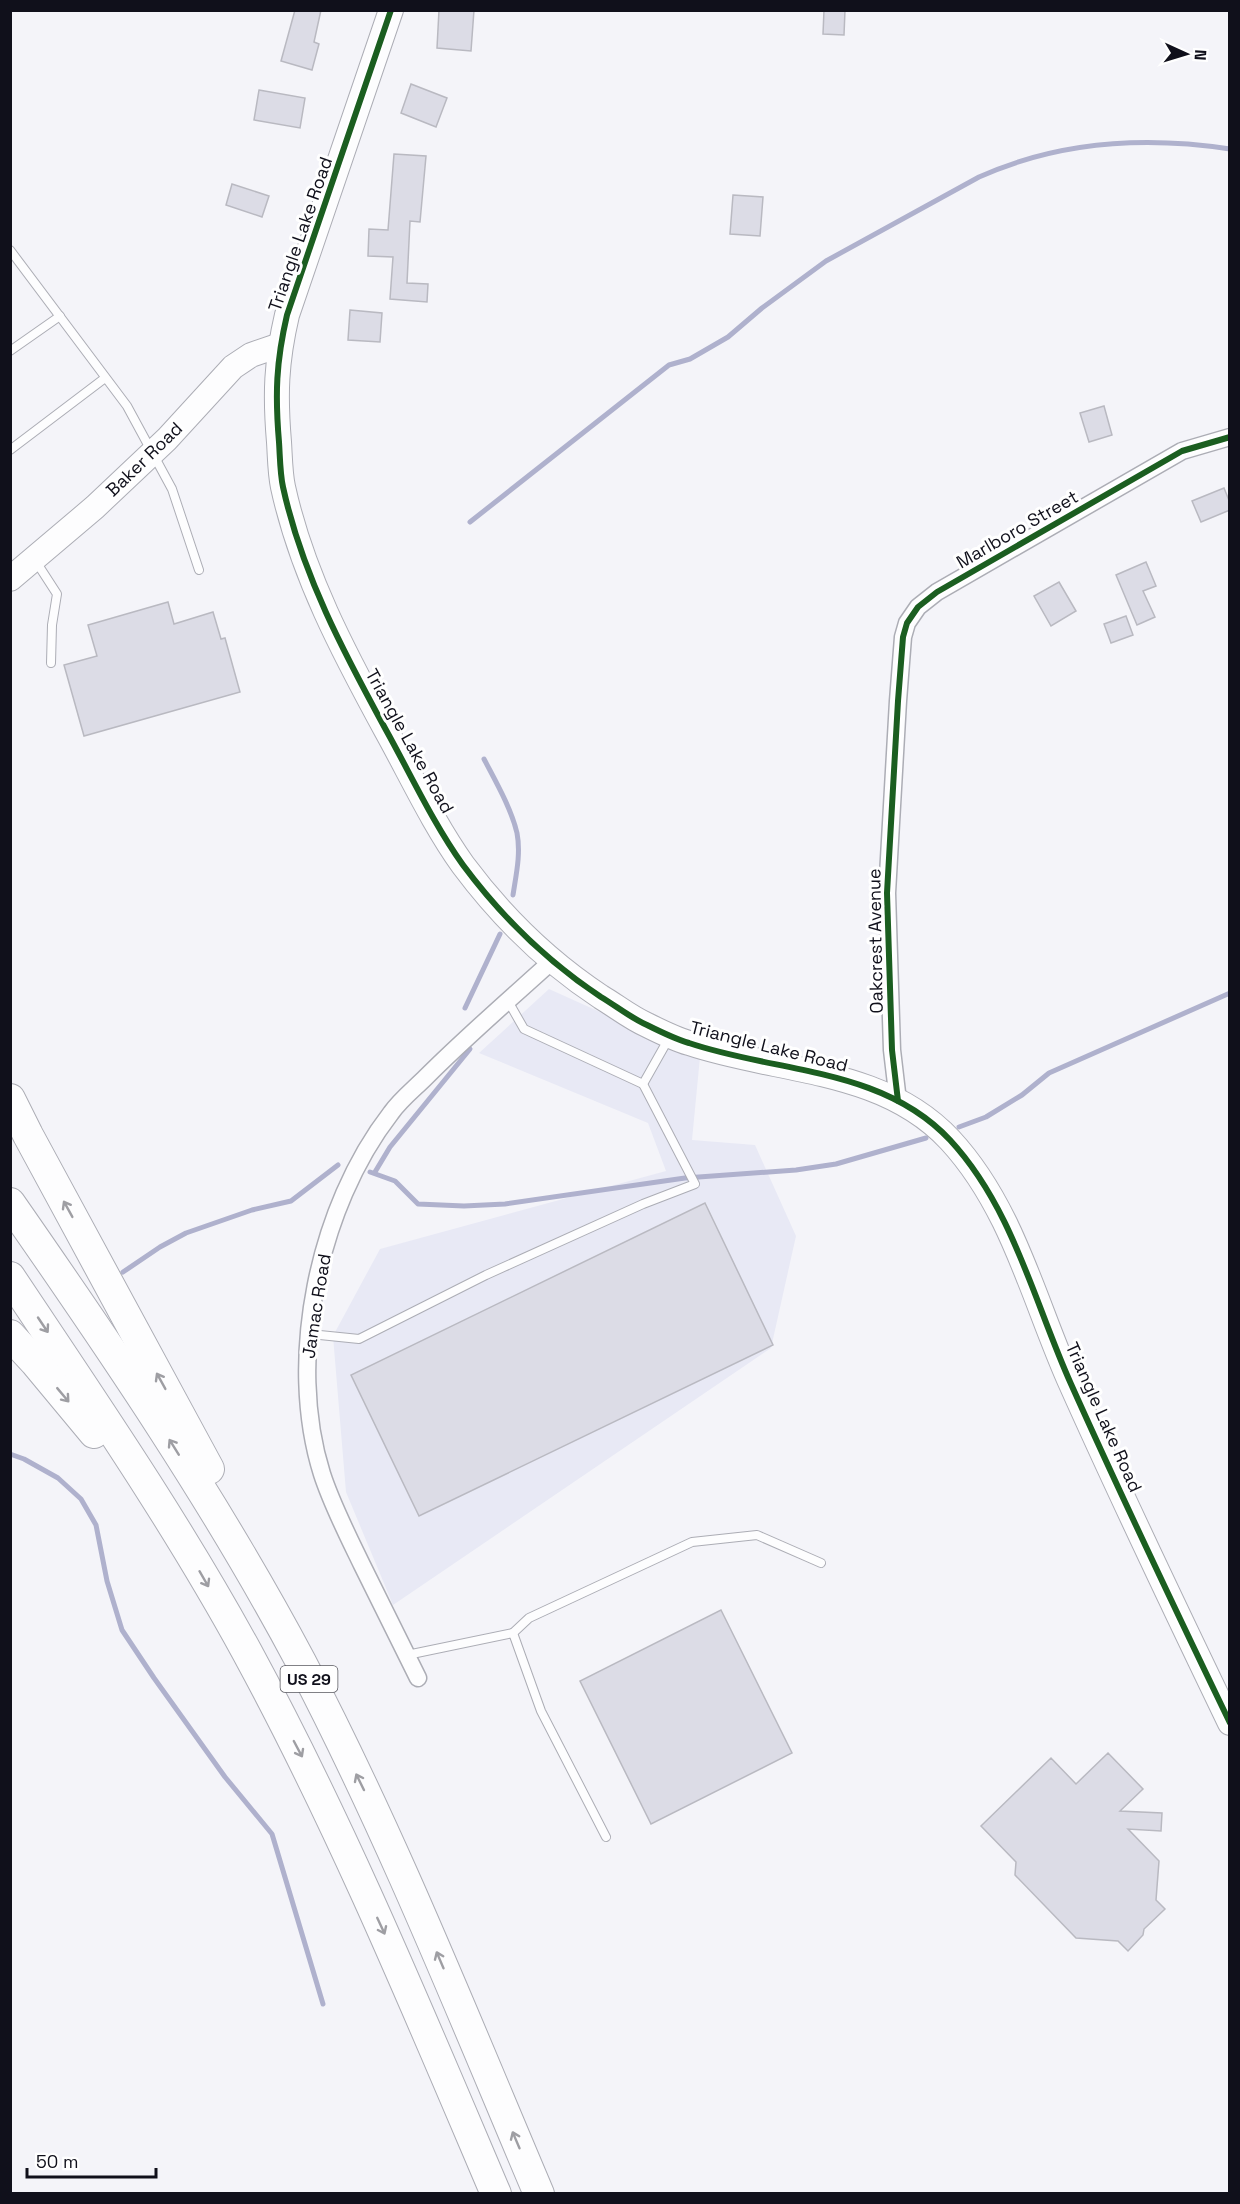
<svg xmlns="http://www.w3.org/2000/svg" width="1240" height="2204" font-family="'Space Grotesk',sans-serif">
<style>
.built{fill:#e8e9f5}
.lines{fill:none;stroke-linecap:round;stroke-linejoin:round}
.stream{stroke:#afb1cd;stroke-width:5}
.building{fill:#dcdce6;stroke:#b9b9c1;stroke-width:1.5}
.lane-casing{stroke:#acadb5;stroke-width:10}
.street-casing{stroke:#acadb5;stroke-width:19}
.secondary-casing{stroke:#acadb5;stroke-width:26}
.highway-casing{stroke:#acadb5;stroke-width:32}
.lane{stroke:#fdfdfe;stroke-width:8}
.street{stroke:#fdfdfe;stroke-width:16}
.secondary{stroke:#fdfdfe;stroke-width:24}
.highway{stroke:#fdfdfe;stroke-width:30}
.cycleway-casing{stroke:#fff;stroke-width:10}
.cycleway{stroke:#1b5e20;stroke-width:6}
.oneway{stroke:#9e9ea3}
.labels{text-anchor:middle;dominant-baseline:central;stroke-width:6;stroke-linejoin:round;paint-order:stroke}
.shield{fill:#fff;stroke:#58585f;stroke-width:1.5}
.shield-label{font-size:16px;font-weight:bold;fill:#10101b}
.street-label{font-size:18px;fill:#10101b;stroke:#fff}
</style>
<rect width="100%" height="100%" fill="#f4f4f9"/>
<polygon class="built" points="549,989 700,1057 692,1140 755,1145 796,1236 771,1348 393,1605 346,1492 333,1336 380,1249 666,1171 648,1123 479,1053"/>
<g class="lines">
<g class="stream">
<path d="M 470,522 L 669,365 L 690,359 L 728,337 L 762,308 L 826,261 L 979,177 C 1059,141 1144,136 1230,149"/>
<path d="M 484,759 C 496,782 511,808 517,833 C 521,854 516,875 513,895"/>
<polyline points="465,1008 500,934"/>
<polyline points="959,1127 986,1117 1022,1095 1049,1073 1230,993"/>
<polyline points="370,1172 395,1181 418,1204 464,1206 505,1204 685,1178 796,1170 836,1164 926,1138"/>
<polyline points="375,1172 390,1147 470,1049"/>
<polyline points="123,1272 160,1247 186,1233 252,1210 291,1201 338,1165"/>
<polyline points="10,1454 24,1459 58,1478 81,1499 96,1525 107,1581 122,1630 154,1678 225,1777 272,1834 323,2004"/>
</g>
</g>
<g class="building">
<polygon points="295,10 321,10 314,42 319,44 312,70 281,61"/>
<polygon points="439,10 474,10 471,51 437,48"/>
<polygon points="824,10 845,10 844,35 823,34"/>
<polygon points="411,84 447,98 436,127 401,113"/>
<polygon points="259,90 305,98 300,128 254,120"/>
<polygon points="394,154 426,156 420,222 410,221 407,283 428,284 427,302 390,299 393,257 368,256 369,229 388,230"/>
<polygon points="232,184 269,196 262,217 226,205"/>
<polygon points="733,195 763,197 760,236 730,234"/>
<polygon points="350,310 382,313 380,342 348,340"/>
<polygon points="1104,406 1112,435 1089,442 1080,413"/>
<polygon points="1224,488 1230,503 1230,510 1201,522 1192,501"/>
<polygon points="1146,562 1156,586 1143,591 1155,617 1137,625 1116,575"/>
<polygon points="1059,582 1076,611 1051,626 1034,596"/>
<polygon points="168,602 174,624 213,612 221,639 225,638 240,692 84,736 64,665 97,656 88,625"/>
<polygon points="1126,616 1133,635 1111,643 1104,624"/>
<polygon points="705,1203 773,1345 419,1516 351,1375"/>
<polygon points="721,1610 792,1753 651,1824 580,1681"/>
<polygon points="1108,1753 1143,1789 1120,1811 1162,1813 1161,1831 1128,1829 1159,1861 1156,1900 1165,1909 1144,1929 1143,1935 1128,1951 1118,1941 1076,1938 1015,1875 1016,1862 981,1826 1051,1758 1076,1784"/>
</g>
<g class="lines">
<defs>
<g id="lane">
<polyline points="10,250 127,406 172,489 199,570"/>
<polyline points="10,351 60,316"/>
<polyline points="10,450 105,378"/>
<polyline points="35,560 57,594 52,625 51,663"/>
<polyline points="508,1001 524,1029 643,1084 669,1038"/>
<polyline points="310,1334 359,1339 486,1275 643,1204 695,1184 643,1084"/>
<polyline points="513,1633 529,1618 692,1542 757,1535 821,1563"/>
<polyline points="407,1655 513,1633 541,1711 606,1837"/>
</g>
<g id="street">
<polyline points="898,1101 892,1050 887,893 898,701 903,637 907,623 918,607 937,592 1182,451 1230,437"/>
<path d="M 418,1678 C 400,1641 381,1603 362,1565 C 348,1536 332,1505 322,1474 C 286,1360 318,1207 391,1113 C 400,1100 414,1089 426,1077 C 466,1037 510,999 552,961"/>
</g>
<g id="secondary">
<path d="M 391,10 L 287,315 C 276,362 275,395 279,442 C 280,457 280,473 283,487 C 302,574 344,653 386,730 C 411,775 433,823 463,865 C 501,916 548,962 601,997 C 616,1006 631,1018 647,1025 C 661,1032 675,1039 689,1043 C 777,1073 882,1067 950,1140 C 1013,1208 1034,1302 1071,1384 C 1122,1498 1176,1611 1230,1723"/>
<polyline points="10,579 95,507 167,439 233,367 251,355 280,345"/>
</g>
<g id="highway">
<polyline points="10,1099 28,1135 209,1469"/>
<path d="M 10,1203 C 113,1351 216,1502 301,1662 C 391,1834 463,2015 539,2194"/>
<path d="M 10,1277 C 92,1400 176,1522 247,1652 C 342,1827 418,2011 496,2194"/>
<polyline points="10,1335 35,1362 94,1433"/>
</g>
</defs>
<use href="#lane" class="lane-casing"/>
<use href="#street" class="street-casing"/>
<use href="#secondary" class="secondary-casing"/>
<use href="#highway" class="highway-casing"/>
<use href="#lane" class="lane"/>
<use href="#street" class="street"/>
<use href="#secondary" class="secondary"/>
<use href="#highway" class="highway"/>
<defs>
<g id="cycleway">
<path d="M 391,10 L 287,315 C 276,362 275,395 279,442 C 280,457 280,473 283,487 C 302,574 344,653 386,730 C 411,775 433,823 463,865 C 501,916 548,962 601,997 C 616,1006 631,1018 647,1025 C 661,1032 675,1039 689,1043 C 777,1073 882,1067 950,1140 C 1013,1208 1034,1302 1071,1384 C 1122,1498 1176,1611 1230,1723"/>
<polyline points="898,1101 892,1050 887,893 898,701 903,637 907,623 918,607 937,592 1182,451 1230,437"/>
</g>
</defs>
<use href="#cycleway" class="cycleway-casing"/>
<use href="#cycleway" class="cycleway"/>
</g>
<defs><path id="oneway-shaft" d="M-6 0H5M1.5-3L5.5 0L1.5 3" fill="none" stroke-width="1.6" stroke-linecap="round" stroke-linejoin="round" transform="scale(1.5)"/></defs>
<g class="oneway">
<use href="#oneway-shaft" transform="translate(68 1209) rotate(-119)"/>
<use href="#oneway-shaft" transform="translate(43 1325) rotate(56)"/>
<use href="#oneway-shaft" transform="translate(161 1381) rotate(-119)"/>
<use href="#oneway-shaft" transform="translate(63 1395) rotate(50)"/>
<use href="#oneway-shaft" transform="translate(174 1447) rotate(-122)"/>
<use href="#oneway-shaft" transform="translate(204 1579) rotate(60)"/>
<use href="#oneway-shaft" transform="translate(298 1749) rotate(62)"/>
<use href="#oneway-shaft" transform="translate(360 1782) rotate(-116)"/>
<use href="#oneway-shaft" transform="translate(381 1926) rotate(65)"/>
<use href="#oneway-shaft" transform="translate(440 1960) rotate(-113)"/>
<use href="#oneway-shaft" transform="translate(516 2140) rotate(-113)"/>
</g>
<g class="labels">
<rect class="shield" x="280.5" y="1666" width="57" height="26" rx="4.5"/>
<g class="shield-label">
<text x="309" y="1679">US 29</text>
</g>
<g class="street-label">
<text transform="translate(300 234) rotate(-71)">Triangle Lake Road</text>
<text transform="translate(144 459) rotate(-44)">Baker Road</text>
<text transform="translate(1017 529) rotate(-30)">Marlboro Street</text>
<text transform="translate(410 741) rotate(61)">Triangle Lake Road</text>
<text transform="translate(875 941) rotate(-91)">Oakcrest Avenue</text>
<text transform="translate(769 1046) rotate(14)">Triangle Lake Road</text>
<text transform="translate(316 1306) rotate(-81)">Jamac Road</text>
<text transform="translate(1104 1417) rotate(66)">Triangle Lake Road</text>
</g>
</g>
<rect width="1240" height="2204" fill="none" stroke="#10101b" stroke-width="24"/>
<g transform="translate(1186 54) rotate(94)" stroke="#ffffff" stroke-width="4.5" paint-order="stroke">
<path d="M0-4.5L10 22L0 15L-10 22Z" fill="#10101b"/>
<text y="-9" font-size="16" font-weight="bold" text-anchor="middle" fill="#10101b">N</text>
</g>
<path d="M27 2168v9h129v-9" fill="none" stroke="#10101b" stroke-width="3"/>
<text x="36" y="2168" font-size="18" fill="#10101b" stroke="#ffffff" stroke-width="4.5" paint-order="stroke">50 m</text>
</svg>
